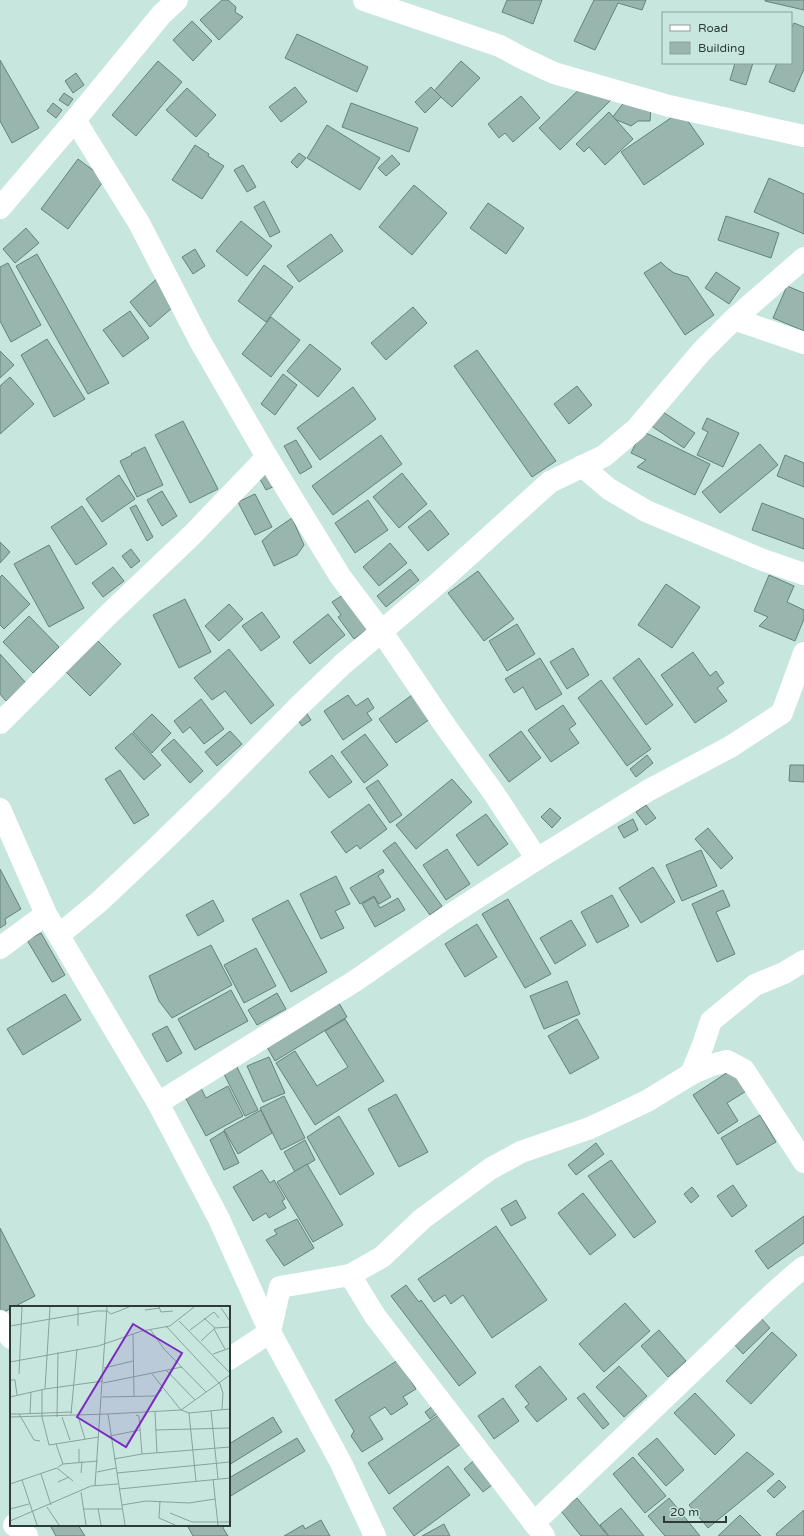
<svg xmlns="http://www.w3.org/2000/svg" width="804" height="1536" font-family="'Varela Round',sans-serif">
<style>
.building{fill:#98b6ae;stroke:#65827b}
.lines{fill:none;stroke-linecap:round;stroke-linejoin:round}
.minor{stroke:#fff;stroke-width:22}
.inset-road{fill:none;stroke:#8aa29c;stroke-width:1}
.view{fill:#7b2cbf;fill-opacity:0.15;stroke:#7b2cbf;stroke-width:2}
.inset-edge{fill:none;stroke:#2f3b38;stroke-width:2}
</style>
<rect width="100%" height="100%" fill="#c7e6de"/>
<g class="building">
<polygon points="222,0 228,0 236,7 235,12 243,17 219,40 200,20"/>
<polygon points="507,0 542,0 533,24 502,12"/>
<polygon points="594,0 646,0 642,10 618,3 595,50 574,41"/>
<polygon points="765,0 804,0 804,10 765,1"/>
<polygon points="192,21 212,41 193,61 173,40"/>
<polygon points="794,23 804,27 804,69 794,92 769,82 777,63 791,63 791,29"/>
<polygon points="297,34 368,67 357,92 285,58"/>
<polygon points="0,60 39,128 12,143 0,121"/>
<polygon points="158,61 182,82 136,136 112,115"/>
<polygon points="461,61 480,78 452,107 434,91"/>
<polygon points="735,63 753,63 746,85 730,80"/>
<polygon points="76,73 84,85 73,93 65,81"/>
<polygon points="590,79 611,100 560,150 539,128"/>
<polygon points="295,87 307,102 281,122 269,107"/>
<polygon points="431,87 441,97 425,113 415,102"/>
<polygon points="187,88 216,115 196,137 166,110"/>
<polygon points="64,93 73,99 68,106 59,100"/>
<polygon points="521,96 540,118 513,142 505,133 499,138 488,124"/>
<polygon points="628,97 651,108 650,121 638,121 631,126 612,118"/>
<polygon points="53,103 62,110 56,118 47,111"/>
<polygon points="351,103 418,128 409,152 342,127"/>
<polygon points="681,111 704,144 644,185 621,152"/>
<polygon points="609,112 633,139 605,165 589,147 584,152 576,144"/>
<polygon points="327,125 380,158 360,190 307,158"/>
<polygon points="195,145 209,154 208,156 224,166 202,199 172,180"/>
<polygon points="299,153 306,158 297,168 291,162"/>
<polygon points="392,155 400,164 386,176 378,168"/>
<polygon points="78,159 105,179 68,229 41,209"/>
<polygon points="243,165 256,187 247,192 234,170"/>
<polygon points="769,178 804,194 804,234 754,212"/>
<polygon points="414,185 447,213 412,255 379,227"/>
<polygon points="264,201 280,232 270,237 254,207"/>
<polygon points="488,203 524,228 506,254 470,228"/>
<polygon points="726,216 779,233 771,258 718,240"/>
<polygon points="241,221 272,246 247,276 216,251"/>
<polygon points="26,228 39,243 15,263 3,249"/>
<polygon points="331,234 343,251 299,282 287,266"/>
<polygon points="195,249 205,266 193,274 182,257"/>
<polygon points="37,254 109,383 88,394 16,266"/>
<polygon points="661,262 666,267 674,273 688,277 714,315 685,335 644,273"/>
<polygon points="8,263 41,325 11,342 0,321 0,267"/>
<polygon points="264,265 293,287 266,322 238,301"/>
<polygon points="716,272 740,288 729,304 705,288"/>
<polygon points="159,277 180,301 150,327 130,302"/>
<polygon points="787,286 804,293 804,331 773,318"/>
<polygon points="413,307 427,323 386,360 371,343"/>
<polygon points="130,311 149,338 123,357 103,330"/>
<polygon points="271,317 300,340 271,377 242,354"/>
<polygon points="47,339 85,399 54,417 21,355"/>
<polygon points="310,344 341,369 318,397 287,371"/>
<polygon points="477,350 556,461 532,477 454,366"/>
<polygon points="0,351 14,365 0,378"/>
<polygon points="283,374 297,385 275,415 261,404"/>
<polygon points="10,377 34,404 0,434 0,386"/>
<polygon points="577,386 592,405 569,424 554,404"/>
<polygon points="353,387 376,419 320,460 297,428"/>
<polygon points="660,410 695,433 684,448 650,425"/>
<polygon points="707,418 739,433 723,467 697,455 708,432 702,429"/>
<polygon points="183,421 218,489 190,503 155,435"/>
<polygon points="642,431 710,464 695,495 637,467 646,460 631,453"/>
<polygon points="381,435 402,464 333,515 312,486"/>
<polygon points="296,440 312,467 300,474 284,446"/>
<polygon points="760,444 778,465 720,513 702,492"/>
<polygon points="145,447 163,485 137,497 120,461 132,455 131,454"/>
<polygon points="785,455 804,463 804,487 777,476"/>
<polygon points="267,467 277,485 266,490 256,472"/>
<polygon points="402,473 427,504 399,528 373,497"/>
<polygon points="119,475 135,499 102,522 86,499"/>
<polygon points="162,491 177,516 162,526 147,500"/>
<polygon points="255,494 272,527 255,535 238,502"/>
<polygon points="368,500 388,530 355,553 335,523"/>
<polygon points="762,503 804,519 804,549 752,530"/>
<polygon points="136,505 153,537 147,541 130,508"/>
<polygon points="82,506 107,544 76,565 51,527"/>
<polygon points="430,510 449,534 428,551 408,527"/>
<polygon points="292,518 304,545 297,555 274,566 262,541 273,531"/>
<polygon points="0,542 10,552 0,563"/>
<polygon points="390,543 407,563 379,586 363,567"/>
<polygon points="49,545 84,608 49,627 14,564"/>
<polygon points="131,549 140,561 131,568 122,556"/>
<polygon points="113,567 124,581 103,597 92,583"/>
<polygon points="410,569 419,580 386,607 377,596"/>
<polygon points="478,571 514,619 484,641 448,593"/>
<polygon points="2,575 30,604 4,629 0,625 0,577"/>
<polygon points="769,575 794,586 787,602 804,610 804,619 795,641 759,626 768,617 754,611"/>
<polygon points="666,584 700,607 672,648 638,625"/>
<polygon points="343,595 368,629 354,639 338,617 341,615 332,602"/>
<polygon points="185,599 211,652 179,668 153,615"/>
<polygon points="229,604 243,619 219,641 205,626"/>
<polygon points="262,612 280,637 261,651 242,626"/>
<polygon points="328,614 345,635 310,664 293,642"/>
<polygon points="29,616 59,647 33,673 3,642"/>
<polygon points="517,624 535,654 507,671 489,641"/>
<polygon points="96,639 121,664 90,696 65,671"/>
<polygon points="573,648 589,675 567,689 550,662"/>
<polygon points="229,649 274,705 251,724 225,691 212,700 194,678"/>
<polygon points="693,652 710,676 716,671 724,683 717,688 727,701 695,723 661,675"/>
<polygon points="0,654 26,683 6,701 0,694"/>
<polygon points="540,658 562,694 536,710 523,687 514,693 505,679"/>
<polygon points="639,658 673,705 646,725 613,678"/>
<polygon points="601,680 651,749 627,766 578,698"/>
<polygon points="348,695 356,706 368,698 374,708 367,713 372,720 343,740 324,711"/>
<polygon points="412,695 430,719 396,743 379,719"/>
<polygon points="201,699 224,729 204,744 190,727 183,733 174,721"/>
<polygon points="563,705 576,724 569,729 579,743 551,762 528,730"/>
<polygon points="305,711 311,720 302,726 296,717"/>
<polygon points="152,714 171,733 152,753 133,732"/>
<polygon points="230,731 242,744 217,766 205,752"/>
<polygon points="521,731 541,758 509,782 489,755"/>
<polygon points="132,733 161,765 144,780 115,748"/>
<polygon points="365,734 388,765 364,783 341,752"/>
<polygon points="174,739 203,771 190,783 161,750"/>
<polygon points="332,755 352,782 329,798 309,772"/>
<polygon points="647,755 653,763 636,777 630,769"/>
<polygon points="790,765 804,765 804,782 789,781"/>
<polygon points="120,770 149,815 134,824 105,779"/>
<polygon points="452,779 472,802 416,849 396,825"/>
<polygon points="378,780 402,815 390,823 366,788"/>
<polygon points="369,804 387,829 360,849 357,845 346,853 331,832"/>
<polygon points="646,805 656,818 646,825 636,812"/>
<polygon points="550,808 561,818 552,828 541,817"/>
<polygon points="486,814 508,844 478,866 456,835"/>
<polygon points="633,819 638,830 624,838 618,827"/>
<polygon points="708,828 733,858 721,869 695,839"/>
<polygon points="395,842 442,906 430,915 383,851"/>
<polygon points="447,849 470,884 446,900 423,865"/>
<polygon points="701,850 717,886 682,901 666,865"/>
<polygon points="653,867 675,902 641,923 619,888"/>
<polygon points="0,869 21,909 5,919 6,924 0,928"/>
<polygon points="383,869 384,872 378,876 391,897 379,904 374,896 360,904 350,888"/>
<polygon points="336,876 350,904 335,911 344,928 321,939 300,894"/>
<polygon points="723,890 730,906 716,912 735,954 717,962 692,904"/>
<polygon points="612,895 629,926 597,943 581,912"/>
<polygon points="374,897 380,908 398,898 405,910 375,927 362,904"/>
<polygon points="508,899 551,974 525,988 482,914"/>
<polygon points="213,900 224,921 198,936 186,915"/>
<polygon points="288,900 327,972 291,992 252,919"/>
<polygon points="571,920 586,945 555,964 540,938"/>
<polygon points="477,924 497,957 465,977 445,944"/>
<polygon points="41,933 65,975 55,981 52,982 27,940"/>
<polygon points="211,945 232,985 172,1018 159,1001 149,976"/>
<polygon points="256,948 276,986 244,1003 224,965"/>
<polygon points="567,981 580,1014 544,1029 530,996"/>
<polygon points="231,990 248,1021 195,1050 178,1019"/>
<polygon points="277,993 286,1009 257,1025 248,1010"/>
<polygon points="65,994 81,1020 23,1055 7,1029"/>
<polygon points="339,1003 347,1017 275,1061 267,1047"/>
<polygon points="345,1019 384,1081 315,1125 276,1063 295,1051 317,1086 348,1067 325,1031"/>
<polygon points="577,1019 599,1058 570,1074 548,1036"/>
<polygon points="167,1026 182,1053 167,1062 152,1034"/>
<polygon points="269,1057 285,1093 263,1102 247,1066"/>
<polygon points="236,1065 258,1110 245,1116 223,1072"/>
<polygon points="734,1068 748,1090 727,1103 738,1121 718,1134 693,1095"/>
<polygon points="228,1086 243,1116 206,1136 185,1097 201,1088 206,1098"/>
<polygon points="396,1094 428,1152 399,1167 368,1109"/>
<polygon points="284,1096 305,1138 281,1150 260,1108"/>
<polygon points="261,1110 272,1133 238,1154 224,1130"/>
<polygon points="760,1115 776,1142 737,1165 721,1138"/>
<polygon points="339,1116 374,1174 340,1195 307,1137"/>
<polygon points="224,1131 239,1163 224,1170 210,1140"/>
<polygon points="305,1140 315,1160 295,1172 284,1152"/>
<polygon points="596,1143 604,1154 576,1175 568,1165"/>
<polygon points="611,1160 656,1222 634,1238 588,1176"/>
<polygon points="307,1164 343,1225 313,1242 277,1182"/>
<polygon points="262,1170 270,1183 274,1180 285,1199 282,1201 286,1208 269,1218 266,1213 253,1221 233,1187"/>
<polygon points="733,1185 747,1206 732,1217 717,1196"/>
<polygon points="692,1187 699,1196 691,1203 684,1194"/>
<polygon points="583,1193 616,1235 590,1255 558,1213"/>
<polygon points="516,1200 526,1218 511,1226 501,1209"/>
<polygon points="804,1216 804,1243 768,1269 755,1251"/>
<polygon points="297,1219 314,1248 284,1266 266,1240 277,1234 274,1230"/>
<polygon points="496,1226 547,1300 492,1338 463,1295 451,1304 445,1295 434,1302 418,1279"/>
<polygon points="0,1228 35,1296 0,1314"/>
<polygon points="406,1285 419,1302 421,1300 476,1373 459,1386 391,1296"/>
<polygon points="625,1303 650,1331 604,1372 579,1344"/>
<polygon points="759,1316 770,1328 743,1354 732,1342"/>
<polygon points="659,1330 686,1361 668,1377 641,1346"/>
<polygon points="772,1332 797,1355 751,1404 726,1381"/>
<polygon points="398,1360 416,1389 403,1397 408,1404 391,1415 385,1407 369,1417 383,1439 362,1452 351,1436 354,1431 335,1400"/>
<polygon points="540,1366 567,1399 537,1422 525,1407 529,1404 515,1386"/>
<polygon points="619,1366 647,1396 624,1417 596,1387"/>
<polygon points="584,1393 609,1424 603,1429 577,1398"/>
<polygon points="695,1393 735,1435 715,1455 674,1413"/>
<polygon points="503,1398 519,1421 494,1439 478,1416"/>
<polygon points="434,1405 439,1412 430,1419 425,1412"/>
<polygon points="440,1414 461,1444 389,1494 368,1463"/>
<polygon points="273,1417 282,1432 229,1465 229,1444"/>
<polygon points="297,1438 305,1451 229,1497 229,1478"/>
<polygon points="657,1438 684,1470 666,1486 638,1454"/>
<polygon points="747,1452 774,1474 708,1528 689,1505"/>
<polygon points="633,1457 666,1496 645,1513 613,1474"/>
<polygon points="477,1458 496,1482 483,1492 464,1469"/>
<polygon points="448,1466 470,1495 414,1536 393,1508"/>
<polygon points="779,1480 786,1487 774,1498 767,1491"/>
<polygon points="577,1498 608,1536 581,1536 561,1511"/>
<polygon points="669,1498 700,1536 665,1536 648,1516"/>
<polygon points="621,1508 644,1536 609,1536 600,1525"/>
<polygon points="804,1510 804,1536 777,1536 776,1534"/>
<polygon points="740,1515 761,1536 718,1536"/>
<polygon points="321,1520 330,1536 284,1536 303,1525 305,1529"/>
<polygon points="444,1524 450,1536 422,1536"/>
<polygon points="53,1525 78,1525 85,1536 56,1536 51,1527"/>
<polygon points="187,1525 224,1525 223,1528 228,1536 193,1536"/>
</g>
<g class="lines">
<g class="minor">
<polyline points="364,0 500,46 522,58 554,73 669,106 804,136"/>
<polyline points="75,120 139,223 200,341 267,457 340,576 382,632 446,727 493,792 537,859"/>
<polyline points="0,208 75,120 161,15 177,0"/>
<polyline points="734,319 804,343"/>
<polyline points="582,466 609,489 646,511 763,560 804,574"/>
<polyline points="0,723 109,614 192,535 267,457"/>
<polyline points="0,809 46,914 158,1103 219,1219 270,1332 341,1463 375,1536"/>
<polyline points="59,935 100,901 153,851 219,787 300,705 343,664 436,585 550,482 604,456 636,429 701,352 734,319 804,258"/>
<polyline points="0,948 46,914"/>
<polyline points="691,1074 703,1045 711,1021 755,985 784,973 804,961"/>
<polyline points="158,1103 355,981 447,917 537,859 649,790 730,747 782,713 804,653"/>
<polyline points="350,1275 382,1257 422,1219 490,1169 521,1152 590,1128 647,1101 691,1074 712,1065 727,1061 744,1070 804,1162"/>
<polyline points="0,1321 11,1338"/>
<polyline points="229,1359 270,1332 280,1287 350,1275 375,1316 544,1536"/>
<path d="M 534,1523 C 590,1469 646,1416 702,1362 C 736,1330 767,1296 804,1267"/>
<polyline points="14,1525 27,1536"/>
</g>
</g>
<g transform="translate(10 1306)">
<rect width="220" height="220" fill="#c7e6de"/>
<path class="inset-road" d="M 149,1 L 151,6 L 163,5M 211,2 L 220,15M 135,4 L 150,2M 194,12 L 205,22M 169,15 L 220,67M 0,20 L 87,5 L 97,5 L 101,8 L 119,1M 68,20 L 68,1M 156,20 L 210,78 L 213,87 L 212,103M 140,23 L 154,43 L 196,86M 204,23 L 215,43M 180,24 L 204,6 L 209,12M 123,28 L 124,90M 191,35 L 205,22 L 220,21M 203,48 L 220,42M 0,56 L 88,40 L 132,25 L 160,20 L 184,1M 94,62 L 123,55M 156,64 L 185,94M 9,68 L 12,1M 142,68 L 171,104 L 220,69M 0,74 L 5,74 L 7,89M 93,77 L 172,61M 32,83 L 32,111 L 39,139 L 89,131M 35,83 L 40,1M 0,91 L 35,83 L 93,75M 92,91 L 145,90 L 152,84M 201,105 L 208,173M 145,106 L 147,147M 20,107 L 21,86M 179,107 L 186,175M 0,108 L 9,108 L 24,134 L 30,135M 9,108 L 62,106M 61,108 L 67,43M 98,108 L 171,104 L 179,107 L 220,103M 126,109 L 129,110 L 132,148M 68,110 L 75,133M 0,111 L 98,108 L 115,219M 47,111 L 48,46M 52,111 L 60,134M 145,124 L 220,122M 100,130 L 130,124M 46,138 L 53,158M 104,153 L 132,148 L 220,141M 69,156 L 69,143M 48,161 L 53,158 L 88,155M 87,166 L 106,162M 71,167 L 72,155M 107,167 L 220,156M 31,168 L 41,199M 203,173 L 208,219M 12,174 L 27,219M 48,176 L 59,171M 0,178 L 47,162 L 63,175M 85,180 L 97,1M 109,183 L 220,172M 71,186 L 76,219M 150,195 L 149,212 L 165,219M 112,199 L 136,195 L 179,197 L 205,193M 37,201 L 49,219M 88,202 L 91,219M 0,203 L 19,198M 73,203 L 112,203M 160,207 L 182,216 L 207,216M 0,215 L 81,180 L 108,178M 207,216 L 220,216"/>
<path class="view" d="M 123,18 L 172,47 L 116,141 L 67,111 Z"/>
<rect width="220" height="220" class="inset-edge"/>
</g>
<rect x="662" y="12" width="130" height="52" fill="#c7e6de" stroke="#8aa29c"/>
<rect x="670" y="25" width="20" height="6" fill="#ffffff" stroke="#8aa29c"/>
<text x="698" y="32" font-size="12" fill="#2f3b38">Road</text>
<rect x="670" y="42" width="20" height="12" fill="#98b6ae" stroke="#8aa29c"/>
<text x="698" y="52" font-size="12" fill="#2f3b38">Building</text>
<path d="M664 1516v6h62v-6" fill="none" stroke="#2f3b38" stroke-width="2"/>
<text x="670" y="1516" font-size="12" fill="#2f3b38" stroke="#c7e6de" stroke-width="3" paint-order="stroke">20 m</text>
</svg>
